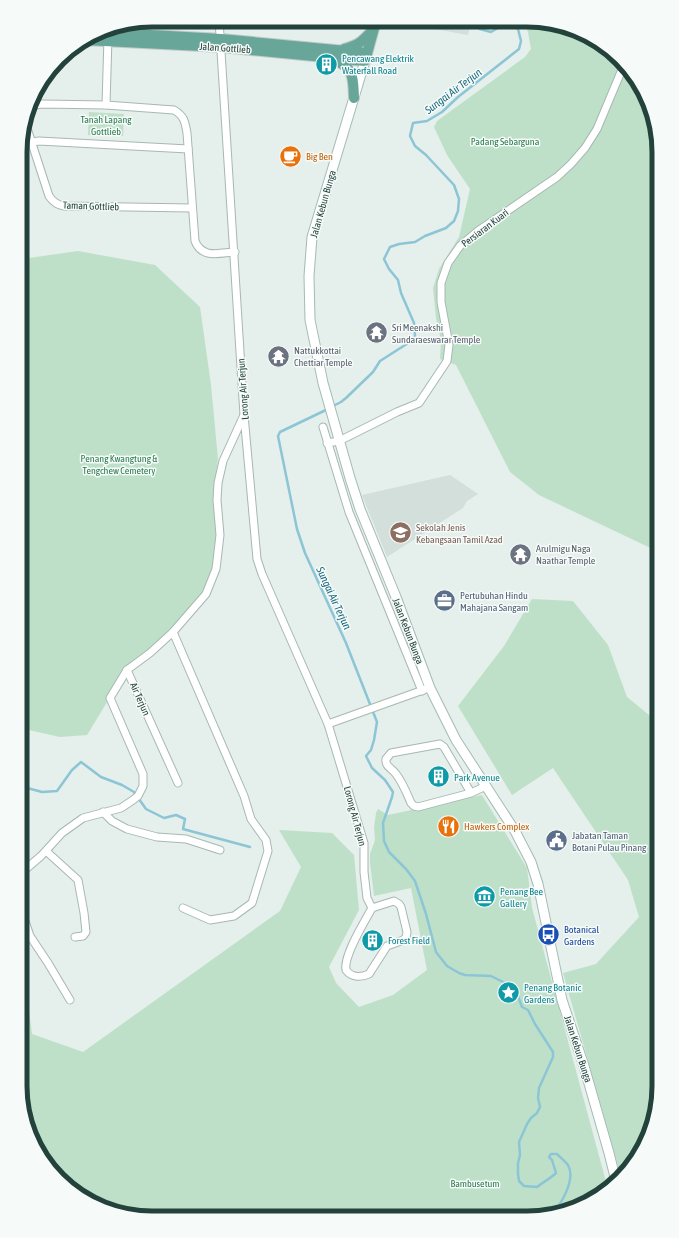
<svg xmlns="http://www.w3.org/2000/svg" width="679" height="1238" font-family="'Asap Condensed',sans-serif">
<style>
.built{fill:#d3dfda}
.green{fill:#bee0c9}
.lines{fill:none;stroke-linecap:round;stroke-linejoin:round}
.stream{stroke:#8cc5d5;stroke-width:2.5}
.street-casing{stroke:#a7b8b3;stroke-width:9}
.secondary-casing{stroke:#a3bbb4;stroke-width:11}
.primary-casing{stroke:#c1cac8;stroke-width:12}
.street{stroke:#fff;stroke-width:7}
.secondary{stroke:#fff;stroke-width:9}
.primary{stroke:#68a69a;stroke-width:10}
.labels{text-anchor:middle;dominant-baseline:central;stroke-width:3;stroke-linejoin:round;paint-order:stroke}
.street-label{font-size:10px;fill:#23423c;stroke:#f6fbf9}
.culture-label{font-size:10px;fill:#0d838f;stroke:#f6fbf9;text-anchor:start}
.park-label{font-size:10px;fill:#2b7b4f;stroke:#f6fbf9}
.food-label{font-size:10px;fill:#c56008;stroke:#f6fbf9;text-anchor:start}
.worship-label{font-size:10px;fill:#5b616d;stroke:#f6fbf9;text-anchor:start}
.education-label{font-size:10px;fill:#785e54;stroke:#f6fbf9;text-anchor:start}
.service-label{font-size:10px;fill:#4e5e75;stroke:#f6fbf9;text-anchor:start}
.transit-label{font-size:10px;fill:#164399;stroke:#f6fbf9;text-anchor:start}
.water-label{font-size:11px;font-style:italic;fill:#1a6981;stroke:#f6fbf9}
.rim{fill:none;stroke:#23423c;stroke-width:5}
</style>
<rect width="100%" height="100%" fill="#e5efeb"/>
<g class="built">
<polygon points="401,22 471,22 468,35 401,23"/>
<polygon points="450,475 478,494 467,501 463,508 387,557 362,495"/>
</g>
<g class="green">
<polygon points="522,22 553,22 614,53 652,109 659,152 659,552 539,495 510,472 456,365 440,359 441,340 436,318 433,288 439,269 459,237 470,189 447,155 434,127 437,121 525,57 531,49 528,32"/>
<polygon points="89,112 124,114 123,136 88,135"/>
<polygon points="78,251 155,265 200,307 211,385 218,459 214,489 217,556 210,590 179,629 129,666 87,735 60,737 20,728 21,266 29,258"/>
<polygon points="532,599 573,601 608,645 627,697 659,723 659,1095 649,1136 632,1167 621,1176 563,973 596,964 639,917 628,880 553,768 512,795 458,706 504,646"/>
<polygon points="482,795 527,868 532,908 608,1189 601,1196 570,1211 527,1218 135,1217 71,1191 42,1160 27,1129 20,1086 20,955 22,956 32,1034 83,1052 280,911 301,867 279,830 332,833 354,855 359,910 329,967 336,983 359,1007 393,995 427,970 411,888 374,896 370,862 370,854 375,840 374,828 376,813 378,809 388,815"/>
</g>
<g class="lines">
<g class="stream">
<polyline points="333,406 341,402 346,398 373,372 380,361 413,340 415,336 414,323 401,293 398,280 389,269 384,259 390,247 399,244 415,242 425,236 446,228 454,221 458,211 459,199 454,185 426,155 415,146 410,136 413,123 427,121 442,112 458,97 519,49 521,41 518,29 506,23 491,32 480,29 476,25 477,22"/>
<path d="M 328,409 L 280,432 L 278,436 L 297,529 L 305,553 L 346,643 L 377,722 L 374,740 L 371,750 L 366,756 L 372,768 L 385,780 L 393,792 L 392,797 L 383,823 L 384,841 L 389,852 L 406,869 L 415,881 L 426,914 L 436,952 L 447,966 L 459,973 L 465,975 L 491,976 L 505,983 L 518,996 L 522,1007 L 528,1010 L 535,1024 L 553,1052 L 553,1057 L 539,1088 L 538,1098 L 540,1107 L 537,1113 L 531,1118 L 527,1124 L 519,1142 L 520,1155 L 518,1163 L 518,1174 L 519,1181 L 524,1186 L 537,1187 C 543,1182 550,1179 556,1173 L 552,1160 L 549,1157 L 551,1154 L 557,1154 C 560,1157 565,1161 568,1165 C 576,1179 562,1203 552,1214"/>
<polyline points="20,786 42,792 57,791 72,770 81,762 101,777 122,785 134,792 146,809 164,818 176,815 185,819 183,829 250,847"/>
</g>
<defs>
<g id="street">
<polyline points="219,20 244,415 257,559 262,574 328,724 364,843 364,872 367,898 372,908"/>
<polyline points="106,105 108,37"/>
<path d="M 29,108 L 36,105 L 41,104 L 106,105 L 174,110 C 184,116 185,121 187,133 L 195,241 C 202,259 219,253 235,252"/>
<path d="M 25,122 L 49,196 C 53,202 57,205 64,206 L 192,208"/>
<polyline points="32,142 39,141 188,149"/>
<polyline points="323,427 349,512 422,691"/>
<polyline points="327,443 339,441 397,412 419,403 447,361 449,345 441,302 441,283 448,263 460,246 478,231 557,177 571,164 585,148 597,129 623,67"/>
<polyline points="173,632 244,796 251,819 266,840 268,851 252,903 234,916 210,920 183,908"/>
<polyline points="127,670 178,783"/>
<polyline points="328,724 426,689"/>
<path d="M 471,793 L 418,807 L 414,806 L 411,803 C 407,794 403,783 396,774 C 392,768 385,767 386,759 L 391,753 L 440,744 L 444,747 L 471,793 L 486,786"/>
<polyline points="103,812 112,821 127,829 157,837 186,839 220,850"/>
<polyline points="46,851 78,880 84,913 86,932 83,936 75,937"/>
<polyline points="20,874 41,856 62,833 83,818 121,808 133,800 138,796 143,786 143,774 110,698 127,670 150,653 173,632 206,594 216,569 220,535 217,500 218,483 223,461 244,415"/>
<path d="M 394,901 L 399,904 L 401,907 L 407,932 L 406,938 L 401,941 L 387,946 L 369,974 C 360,978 351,977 346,970 C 343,956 365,921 372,908 Z"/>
<polyline points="20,906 30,936 48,963 70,1000"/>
</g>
<polyline id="secondary" points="365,61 312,237 309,276 310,320 323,383 350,478 360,509 396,597 430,688 456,740 515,831 531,862 538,884 562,1000 584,1066 609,1153 616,1181"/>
<g id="primary">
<polyline points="98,32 221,39 367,53"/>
<polyline points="85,40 221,47 365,61 376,21"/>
<path d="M 344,49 C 361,44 361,42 373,30"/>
<path d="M 334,60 C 355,68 353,79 354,98"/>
</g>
</defs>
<use href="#street" class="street-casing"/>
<use href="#secondary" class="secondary-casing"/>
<use href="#primary" class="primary-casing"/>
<use href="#street" class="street"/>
<use href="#secondary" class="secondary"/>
<use href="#primary" class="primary"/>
</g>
<defs>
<symbol id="building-disc" viewBox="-11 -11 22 22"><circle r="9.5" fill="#0f9aa8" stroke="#f6fbf9"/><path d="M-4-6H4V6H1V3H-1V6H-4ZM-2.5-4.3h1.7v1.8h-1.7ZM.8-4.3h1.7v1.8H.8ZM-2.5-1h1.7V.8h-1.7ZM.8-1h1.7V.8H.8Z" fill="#fff"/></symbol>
<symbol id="cafe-disc" viewBox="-11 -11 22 22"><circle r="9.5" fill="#e8710a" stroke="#f6fbf9"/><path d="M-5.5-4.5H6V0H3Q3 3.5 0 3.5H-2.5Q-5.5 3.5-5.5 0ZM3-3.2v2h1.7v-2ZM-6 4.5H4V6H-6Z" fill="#fff"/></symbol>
<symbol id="temple-disc" viewBox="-11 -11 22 22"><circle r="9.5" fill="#6b7280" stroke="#f6fbf9"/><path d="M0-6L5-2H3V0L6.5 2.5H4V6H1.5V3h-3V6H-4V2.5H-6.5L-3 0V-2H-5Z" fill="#fff"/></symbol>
<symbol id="school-disc" viewBox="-11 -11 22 22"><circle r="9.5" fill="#8d6e63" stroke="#f6fbf9"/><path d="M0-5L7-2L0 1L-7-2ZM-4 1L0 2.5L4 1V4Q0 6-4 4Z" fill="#fff"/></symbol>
<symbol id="office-disc" viewBox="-11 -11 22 22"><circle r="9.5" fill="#5c6f8a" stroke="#f6fbf9"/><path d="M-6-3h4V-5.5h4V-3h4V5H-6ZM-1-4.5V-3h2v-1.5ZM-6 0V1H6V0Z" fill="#fff"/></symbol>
<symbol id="restaurant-disc" viewBox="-11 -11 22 22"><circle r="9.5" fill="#e8710a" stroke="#f6fbf9"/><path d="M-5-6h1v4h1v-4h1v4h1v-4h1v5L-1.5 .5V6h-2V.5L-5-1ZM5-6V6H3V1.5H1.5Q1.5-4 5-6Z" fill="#fff"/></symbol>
<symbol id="civic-disc" viewBox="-11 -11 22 22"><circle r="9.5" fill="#5c6f8a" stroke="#f6fbf9"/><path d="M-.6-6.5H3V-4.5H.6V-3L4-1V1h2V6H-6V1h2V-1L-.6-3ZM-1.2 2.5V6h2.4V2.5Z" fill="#fff"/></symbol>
<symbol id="museum-disc" viewBox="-11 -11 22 22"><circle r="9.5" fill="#0f9aa8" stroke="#f6fbf9"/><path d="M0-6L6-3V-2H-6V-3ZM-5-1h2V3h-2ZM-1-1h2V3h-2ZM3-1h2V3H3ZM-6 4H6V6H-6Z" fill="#fff"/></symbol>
<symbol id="bus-disc" viewBox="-11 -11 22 22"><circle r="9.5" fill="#1a4fb4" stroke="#f6fbf9"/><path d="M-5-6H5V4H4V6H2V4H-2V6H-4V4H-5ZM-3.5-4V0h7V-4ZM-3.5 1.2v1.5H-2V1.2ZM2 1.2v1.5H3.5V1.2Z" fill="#fff"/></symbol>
<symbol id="sight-disc" viewBox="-11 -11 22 22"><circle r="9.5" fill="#0f9aa8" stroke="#f6fbf9"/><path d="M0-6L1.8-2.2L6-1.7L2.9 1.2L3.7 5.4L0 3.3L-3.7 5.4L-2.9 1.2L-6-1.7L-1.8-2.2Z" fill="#fff"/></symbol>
</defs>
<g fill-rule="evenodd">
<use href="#building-disc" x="314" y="52" width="25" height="25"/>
<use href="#cafe-disc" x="278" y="144" width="25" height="25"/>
<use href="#temple-disc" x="364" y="320" width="25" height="25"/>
<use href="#temple-disc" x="266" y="344" width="25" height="25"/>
<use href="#school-disc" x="388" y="520" width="25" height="25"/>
<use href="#temple-disc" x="508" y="542" width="25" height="25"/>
<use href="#office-disc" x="432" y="588" width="25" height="25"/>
<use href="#building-disc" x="426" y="764" width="25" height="25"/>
<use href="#restaurant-disc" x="436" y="814" width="25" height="25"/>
<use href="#civic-disc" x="544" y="828" width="25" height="25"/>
<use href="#museum-disc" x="472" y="884" width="25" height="25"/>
<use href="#bus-disc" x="536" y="922" width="25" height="25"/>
<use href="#building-disc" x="360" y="928" width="25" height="25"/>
<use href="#sight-disc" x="496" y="980" width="25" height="25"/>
</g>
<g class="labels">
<g class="street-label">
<text transform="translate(225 48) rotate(4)">Jalan Gottlieb</text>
<text transform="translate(323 204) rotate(-74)">Jalan Kebun Bunga</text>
<text transform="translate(91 206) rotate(2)">Taman Gottlieb</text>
<text transform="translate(485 228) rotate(-37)">Persiaran Kuari</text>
<text transform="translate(243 389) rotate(-94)">Lorong Air Terjun</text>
<text transform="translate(408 631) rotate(69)">Jalan Kebun Bunga</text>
<text transform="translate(140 699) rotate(66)">Air Terjun</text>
<text transform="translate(355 816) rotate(75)">Lorong Air Terjun</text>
<text transform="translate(578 1049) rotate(72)">Jalan Kebun Bunga</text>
</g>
<g class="culture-label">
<text x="342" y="58">Pencawang Elektrik<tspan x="342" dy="12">Waterfall Road</tspan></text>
<text x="454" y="777">Park Avenue</text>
<text x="500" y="891">Penang Bee<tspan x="500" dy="12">Gallery</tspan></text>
<text x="388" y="940">Forest Field</text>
<text x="524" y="987">Penang Botanic<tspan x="524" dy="12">Gardens</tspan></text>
</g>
<g class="park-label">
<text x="106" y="119">Tanah Lapang<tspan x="106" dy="12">Gottlieb</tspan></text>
<text x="505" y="141">Padang Sebarguna</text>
<text x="119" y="458">Penang Kwangtung &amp;<tspan x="119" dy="12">Tengchew Cemetery</tspan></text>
<text x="475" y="1183">Bambusetum</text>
</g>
<g class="food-label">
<text x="306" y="156">Big Ben</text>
<text x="464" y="826">Hawkers Complex</text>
</g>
<g class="worship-label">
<text x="392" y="327">Sri Meenakshi<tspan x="392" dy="12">Sundaraeswarar Temple</tspan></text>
<text x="294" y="350">Nattukkottai<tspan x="294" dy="12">Chettiar Temple</tspan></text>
<text x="536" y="548">Arulmigu Naga<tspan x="536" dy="12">Naathar Temple</tspan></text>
</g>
<g class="education-label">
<text x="416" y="527">Sekolah Jenis<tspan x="416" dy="12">Kebangsaan Tamil Azad</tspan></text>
</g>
<g class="service-label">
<text x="460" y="595">Pertubuhan Hindu<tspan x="460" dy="12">Mahajana Sangam</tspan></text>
<text x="572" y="835">Jabatan Taman<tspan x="572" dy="12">Botani Pulau Pinang</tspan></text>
</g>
<g class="transit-label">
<text x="564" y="929">Botanical<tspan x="564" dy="12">Gardens</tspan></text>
</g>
<g class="water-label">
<text transform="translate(453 91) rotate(-37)">Sungai Air Terjun</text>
<text transform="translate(334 598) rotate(65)">Sungai Air Terjun</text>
</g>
</g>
<path d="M0 0H679V1238H0ZM152 27H527A125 125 0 0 1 652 152V1086A125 125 0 0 1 527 1211H152A125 125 0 0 1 27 1086V152A125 125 0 0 1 152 27Z" fill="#f6fbf9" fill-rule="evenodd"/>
<path class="rim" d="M152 27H527A125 125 0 0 1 652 152V1086A125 125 0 0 1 527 1211H152A125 125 0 0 1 27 1086V152A125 125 0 0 1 152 27Z"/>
</svg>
